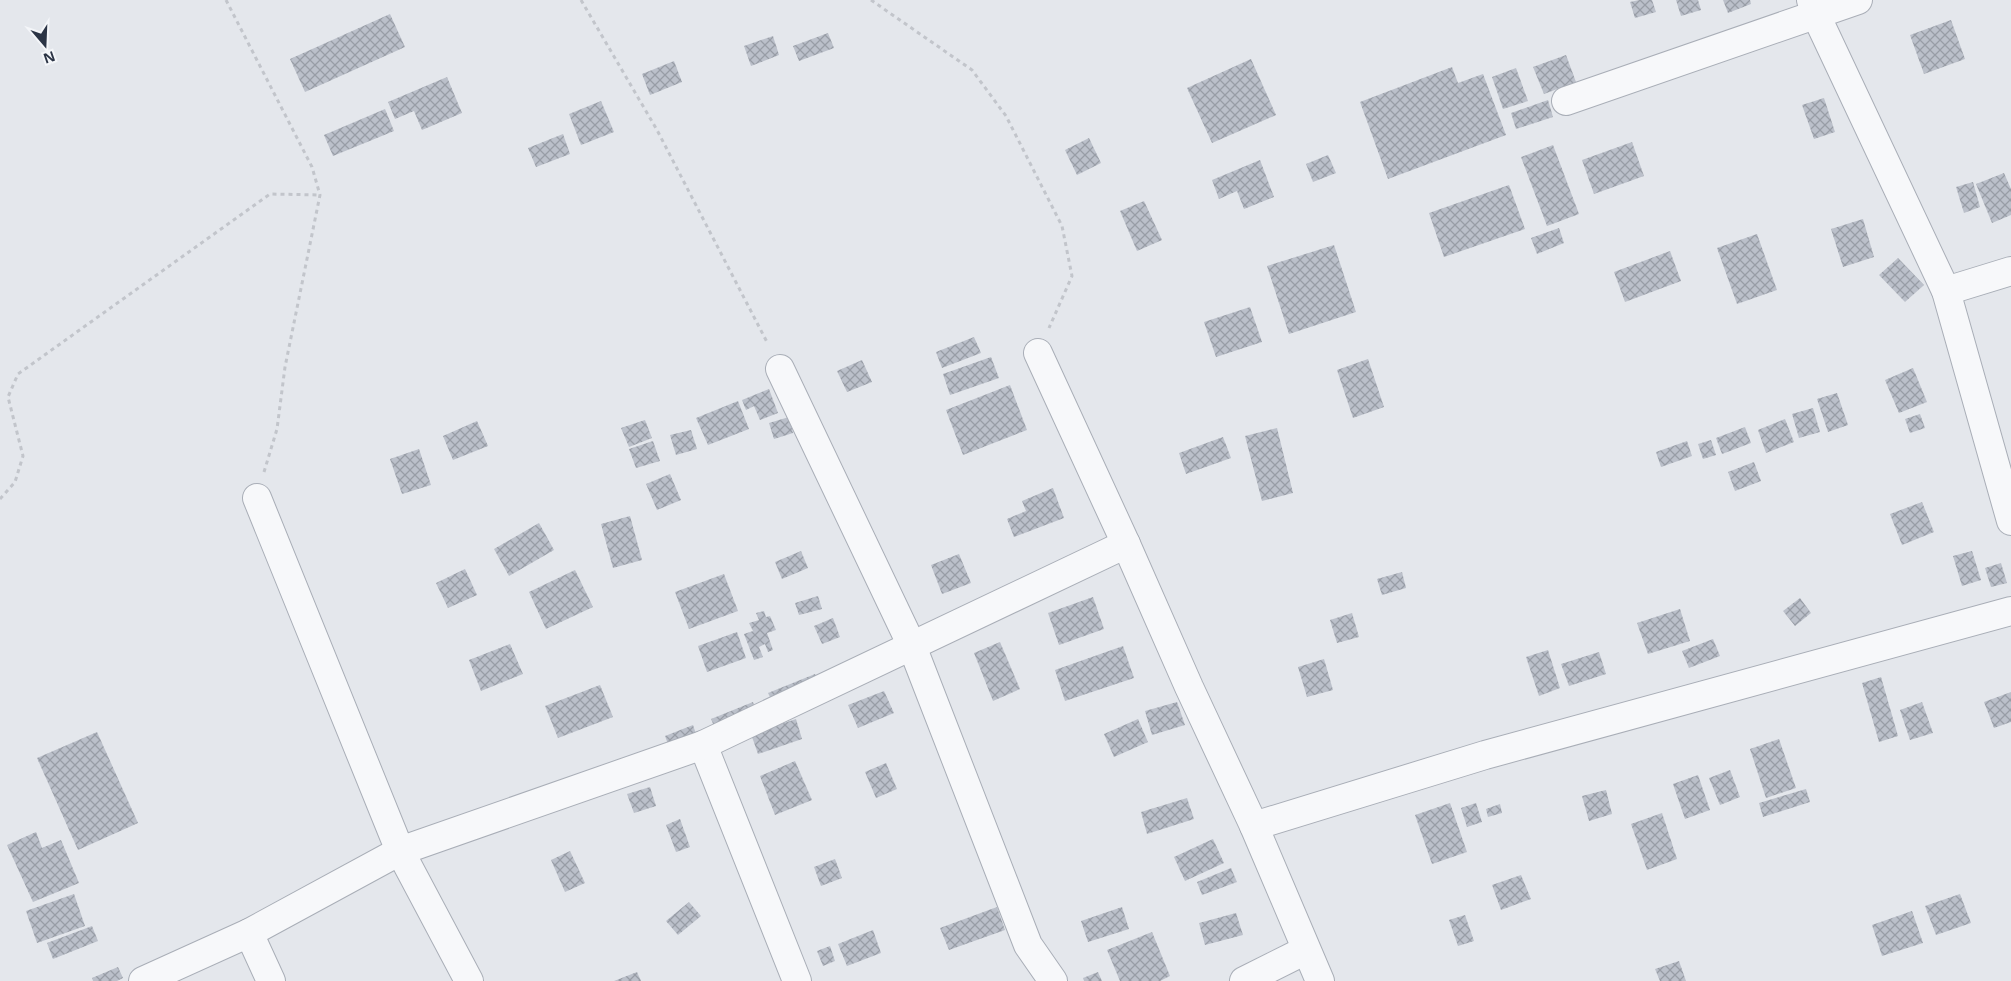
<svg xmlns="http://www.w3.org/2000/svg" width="2011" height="981" font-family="'Noto Sans',sans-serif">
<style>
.building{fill:url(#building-cross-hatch)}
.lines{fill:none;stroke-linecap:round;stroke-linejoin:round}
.minor-casing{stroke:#a9aeb7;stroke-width:30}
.path{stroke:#c2c5cb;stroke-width:3;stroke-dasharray:4 4;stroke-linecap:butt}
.minor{stroke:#f7f8fa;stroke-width:28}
</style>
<defs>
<pattern id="building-cross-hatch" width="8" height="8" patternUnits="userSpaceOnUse" patternTransform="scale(1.25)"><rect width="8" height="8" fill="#bbc0ca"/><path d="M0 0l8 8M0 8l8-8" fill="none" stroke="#989da6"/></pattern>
</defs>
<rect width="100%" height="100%" fill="#e4e7ec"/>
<g class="building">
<polygon points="1639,0 1652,0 1656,12 1635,18 1630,2"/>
<polygon points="1676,0 1698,0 1701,10 1681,16"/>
<polygon points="1723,0 1750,0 1751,4 1728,13"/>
<polygon points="390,14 405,47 305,92 290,59"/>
<polygon points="1951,20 1965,59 1924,74 1910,35"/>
<polygon points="828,33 834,48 799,61 793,46"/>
<polygon points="773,36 779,55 751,66 744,46"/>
<polygon points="1566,55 1576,82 1544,94 1533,67"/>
<polygon points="1251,59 1276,115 1212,143 1187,88"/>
<polygon points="674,61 682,82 650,95 642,74"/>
<polygon points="1452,67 1458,83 1483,74 1506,135 1388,179 1360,102"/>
<polygon points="1516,68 1528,101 1503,109 1492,77"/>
<polygon points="447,77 462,113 422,130 414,111 395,119 388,102"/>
<polygon points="1824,98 1835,132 1814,139 1802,105"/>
<polygon points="1548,100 1553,117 1516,129 1511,113"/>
<polygon points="601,101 614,132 581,145 569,114"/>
<polygon points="385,109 394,131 333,156 324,135"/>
<polygon points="563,134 570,154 536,167 528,148"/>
<polygon points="1089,138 1101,163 1077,175 1065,150"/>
<polygon points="1632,142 1644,176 1594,194 1582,160"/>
<polygon points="1553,145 1579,214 1547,226 1521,157"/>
<polygon points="1328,155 1336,173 1313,182 1306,164"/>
<polygon points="1260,160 1274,197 1244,209 1237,191 1219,199 1212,180"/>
<polygon points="2004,173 2011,189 2011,215 1992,223 1976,184"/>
<polygon points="1973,182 1980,207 1964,213 1956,187"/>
<polygon points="1509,185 1525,229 1444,257 1429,213"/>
<polygon points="1144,201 1162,240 1137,251 1120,211"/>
<polygon points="1863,219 1874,257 1843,267 1831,229"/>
<polygon points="1559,228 1564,243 1537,254 1531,238"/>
<polygon points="1757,234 1777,290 1737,304 1717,248"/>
<polygon points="1334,245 1356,312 1289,334 1267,266"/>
<polygon points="1670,251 1681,281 1625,302 1614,272"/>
<polygon points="1898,258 1924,285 1905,302 1879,275"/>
<polygon points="1250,307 1262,342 1216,357 1204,322"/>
<polygon points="974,337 981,353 942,368 936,352"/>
<polygon points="991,357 999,378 950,395 943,374"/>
<polygon points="1368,359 1384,407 1353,418 1337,370"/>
<polygon points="862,360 872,382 847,392 837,371"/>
<polygon points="1913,368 1927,402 1899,413 1885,380"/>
<polygon points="1010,385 1027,430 963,455 946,410"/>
<polygon points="769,389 778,413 760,420 754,406 746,410 742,400"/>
<polygon points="1837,393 1848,425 1828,432 1817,399"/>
<polygon points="738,401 749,429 708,445 696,418"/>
<polygon points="1813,408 1820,432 1799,438 1792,414"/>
<polygon points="1920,414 1925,428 1910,433 1905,419"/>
<polygon points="789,417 793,433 774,439 769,423"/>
<polygon points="1785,419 1794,442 1766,453 1758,430"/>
<polygon points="645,420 652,438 629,447 621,428"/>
<polygon points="477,421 488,446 453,460 443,436"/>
<polygon points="1745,427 1751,443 1722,454 1716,438"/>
<polygon points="1277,428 1293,493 1262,501 1245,436"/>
<polygon points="691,430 697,449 676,455 670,435"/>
<polygon points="1223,437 1231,458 1186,474 1179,453"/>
<polygon points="1711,440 1716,455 1703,459 1698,444"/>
<polygon points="653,441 660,461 636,468 629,449"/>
<polygon points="1687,441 1692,456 1661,467 1656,452"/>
<polygon points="419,449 431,485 402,494 390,459"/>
<polygon points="1754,462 1761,481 1735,491 1728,472"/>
<polygon points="670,474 681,500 657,510 646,484"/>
<polygon points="1053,488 1064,518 1014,537 1007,519 1026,511 1022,501"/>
<polygon points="1922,502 1934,532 1902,545 1890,514"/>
<polygon points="630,516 642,560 613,568 601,524"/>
<polygon points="539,523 554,550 509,576 494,549"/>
<polygon points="801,551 808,568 782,579 775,562"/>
<polygon points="1972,551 1981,580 1962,586 1953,556"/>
<polygon points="959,554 971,583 942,594 931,565"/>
<polygon points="2001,563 2007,583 1991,587 1985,568"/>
<polygon points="465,569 477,595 448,608 436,583"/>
<polygon points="575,570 593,607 546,629 529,592"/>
<polygon points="1402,572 1406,588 1382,595 1377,579"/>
<polygon points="724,574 738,611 689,629 675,592"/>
<polygon points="818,596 822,609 799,615 795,603"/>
<polygon points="1093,597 1104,629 1059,645 1048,613"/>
<polygon points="1800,598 1811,613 1795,626 1783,611"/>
<polygon points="1680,609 1690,641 1648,654 1637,623"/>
<polygon points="764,611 766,617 770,616 776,630 767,633 773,650 768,652 765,644 759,647 763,657 754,660 744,634 753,631 749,623 759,620 756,613"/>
<polygon points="1352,613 1359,637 1337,643 1330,620"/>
<polygon points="833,618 840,637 822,644 814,626"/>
<polygon points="737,632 746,658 707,672 698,646"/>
<polygon points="1713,639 1720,656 1689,668 1682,651"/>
<polygon points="1000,642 1020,689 993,701 974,653"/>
<polygon points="510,644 523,674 481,691 469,660"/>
<polygon points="1123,646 1134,678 1065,701 1055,670"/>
<polygon points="1548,650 1560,688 1539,696 1526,657"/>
<polygon points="1599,652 1606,674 1569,686 1561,664"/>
<polygon points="1324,659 1333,690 1307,697 1298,667"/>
<polygon points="815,674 818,682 772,701 768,693"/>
<polygon points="1881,677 1898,736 1879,742 1862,683"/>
<polygon points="600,685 613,717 558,738 545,706"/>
<polygon points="884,691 894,713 858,728 848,705"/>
<polygon points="2011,692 2011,722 1994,728 1984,702"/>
<polygon points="753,702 755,709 714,726 711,719"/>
<polygon points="1177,702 1185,725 1152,735 1145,711"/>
<polygon points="1922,702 1933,733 1910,740 1900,710"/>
<polygon points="796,719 802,739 758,754 751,734"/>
<polygon points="1138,719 1148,742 1114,757 1104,734"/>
<polygon points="693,725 696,734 668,744 665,736"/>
<polygon points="97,732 138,823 78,850 37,758"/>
<polygon points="1779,739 1796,788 1766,798 1750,749"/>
<polygon points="795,761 812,800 775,815 760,776"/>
<polygon points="886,763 897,789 876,798 865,772"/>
<polygon points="1730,770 1740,797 1720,805 1709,778"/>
<polygon points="1698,775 1710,810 1685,819 1673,784"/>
<polygon points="650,787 656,806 634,813 627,794"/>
<polygon points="1806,789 1810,802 1763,817 1759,803"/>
<polygon points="1606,790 1612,814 1589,821 1582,796"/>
<polygon points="1187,798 1194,819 1147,834 1141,812"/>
<polygon points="1450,803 1467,852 1432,864 1415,815"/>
<polygon points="1476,803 1482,822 1467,827 1461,808"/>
<polygon points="1500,804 1502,813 1488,817 1486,809"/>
<polygon points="1662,813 1677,859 1647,870 1631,824"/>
<polygon points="680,819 690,847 676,852 666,825"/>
<polygon points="36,832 42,848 61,840 79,883 33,902 7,845"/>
<polygon points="1213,839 1224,863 1185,881 1174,857"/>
<polygon points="570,851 585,883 565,892 551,860"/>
<polygon points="835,859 842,878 821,886 814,867"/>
<polygon points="1231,868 1237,882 1202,895 1197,882"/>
<polygon points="1521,875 1531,899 1501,910 1492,885"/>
<polygon points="74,894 85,926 37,943 26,911"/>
<polygon points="1960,894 1971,923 1936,935 1925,906"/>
<polygon points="689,902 701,916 678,935 666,921"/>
<polygon points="997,907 1005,930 949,950 940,928"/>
<polygon points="1122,907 1129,929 1088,942 1081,921"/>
<polygon points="1912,911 1923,943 1882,956 1872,925"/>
<polygon points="1236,913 1243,935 1205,945 1199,923"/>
<polygon points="1465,915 1474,941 1458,946 1449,920"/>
<polygon points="92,926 98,941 53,959 47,943"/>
<polygon points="873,930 881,953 847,966 838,944"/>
<polygon points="1152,932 1170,976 1160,981 1120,981 1107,950"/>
<polygon points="830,946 835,961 823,966 817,951"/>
<polygon points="1679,961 1686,981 1660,981 1655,969"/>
<polygon points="118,967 123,978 117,981 93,981 92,978"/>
<polygon points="637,972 641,981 614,981"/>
<polygon points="1098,972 1102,981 1084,981 1083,978"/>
</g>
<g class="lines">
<defs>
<g id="minor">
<polyline points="1811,0 1816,15 1946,291 2011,521"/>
<polyline points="1566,101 1858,0"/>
<polyline points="1946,291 2011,271"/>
<polyline points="1038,353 1126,544 1189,687 1254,826 1320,981"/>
<polyline points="780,369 912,646 1028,945 1053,981"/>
<polyline points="257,498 400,851 469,981"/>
<polyline points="703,745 797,981"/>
<polyline points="1254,826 1485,755 2011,611"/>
<polyline points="249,933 271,981"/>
<polyline points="143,981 249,933 400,851 703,745 1126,544"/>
<polyline points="1244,981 1306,950"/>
</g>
</defs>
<use href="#minor" class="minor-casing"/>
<g class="path">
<polyline points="226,0 312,167 320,195 285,367 277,429 264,472"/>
<polyline points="581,0 657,130 768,344"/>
<polyline points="871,0 972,70 1006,116 1062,226 1072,276 1049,328"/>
<polyline points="0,499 15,482 23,456 8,397 18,374 270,194 320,195"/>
</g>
<use href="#minor" class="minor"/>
</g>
<g transform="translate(45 45) rotate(161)" stroke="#f4f6f9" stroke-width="4" paint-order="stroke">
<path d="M0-4L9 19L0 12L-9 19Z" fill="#2b3445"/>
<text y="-8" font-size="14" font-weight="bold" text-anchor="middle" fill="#2b3445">N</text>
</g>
</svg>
